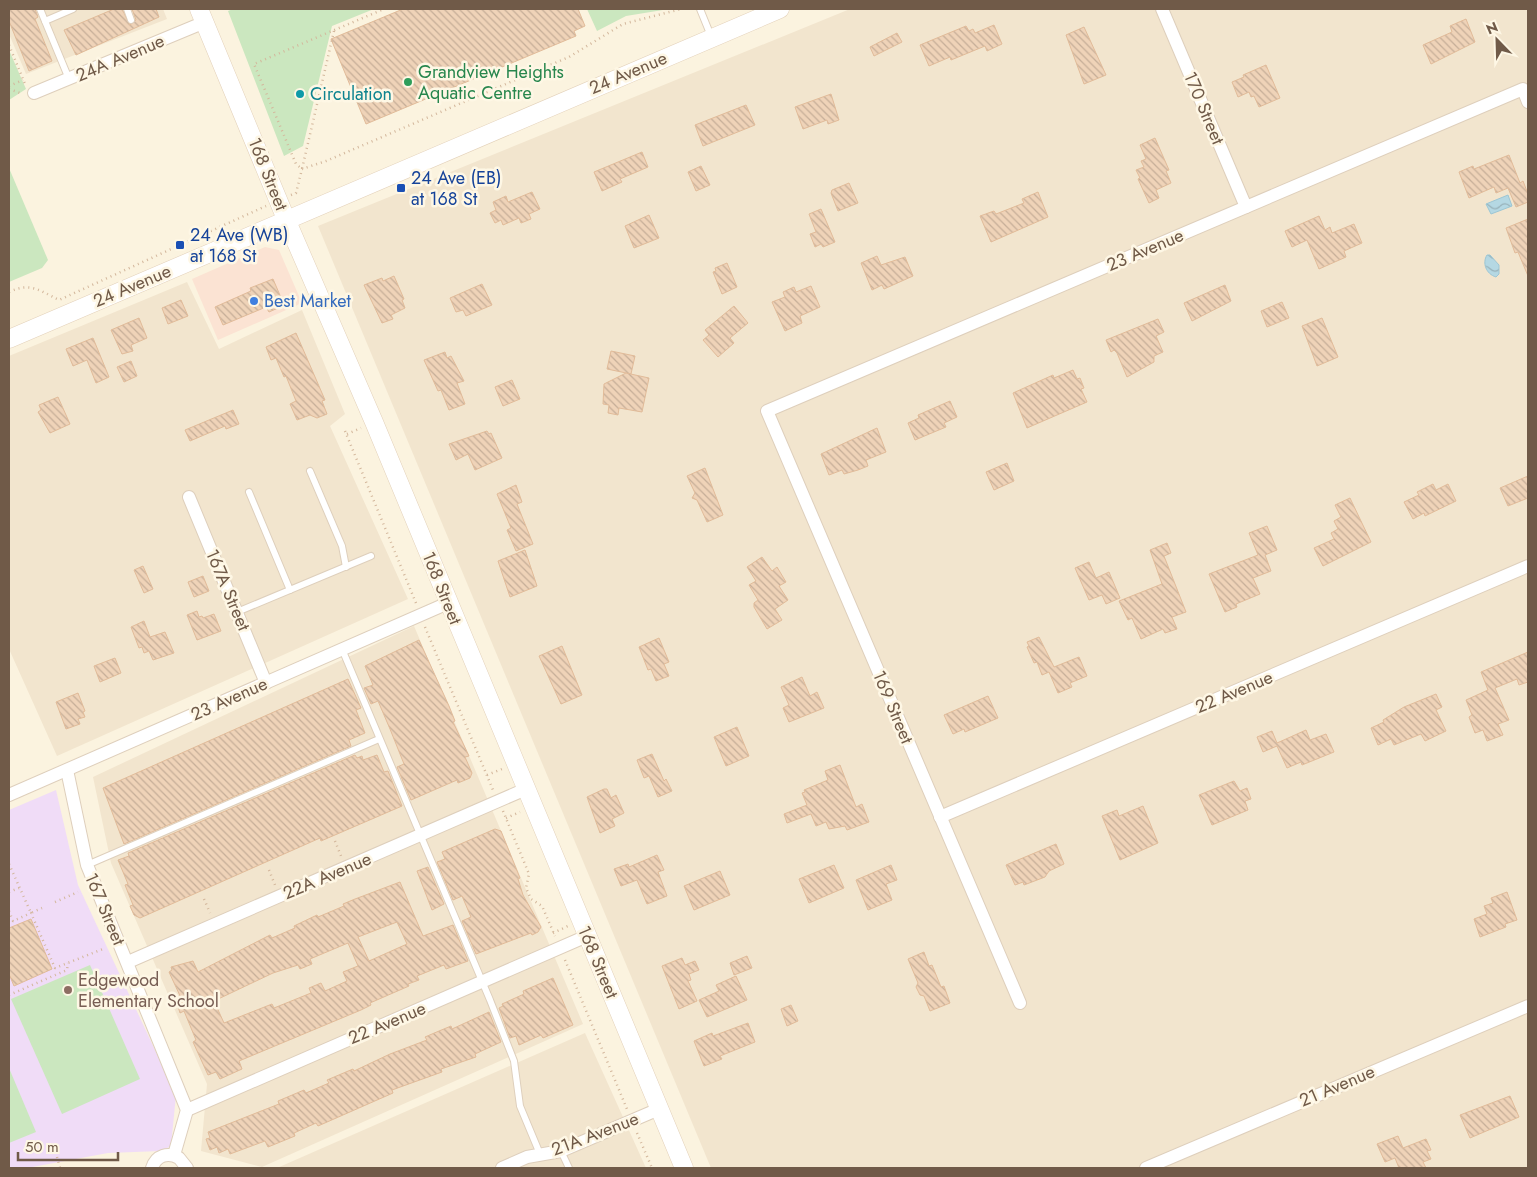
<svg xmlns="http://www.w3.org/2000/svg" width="1537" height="1177" font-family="Jost,sans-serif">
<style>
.residential{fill:#f2e5ce}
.commercial{fill:#fbe3d3}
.education{fill:#f0dcf7}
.green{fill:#cbe7bf}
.water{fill:url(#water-waves);stroke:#9cc6d4}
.building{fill:url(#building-back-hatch);stroke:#e1bb99;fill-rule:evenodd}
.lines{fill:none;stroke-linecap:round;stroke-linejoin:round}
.service-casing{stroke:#decfbc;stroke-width:8}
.minor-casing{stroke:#decfbc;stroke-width:14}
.secondary-casing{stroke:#e3d1ba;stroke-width:19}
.path{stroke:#d3b79c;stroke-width:2.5;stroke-dasharray:1 4;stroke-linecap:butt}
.service{stroke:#fff;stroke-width:6}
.minor{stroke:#fff;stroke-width:12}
.secondary{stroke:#fff;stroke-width:18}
.leisure-dot{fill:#2e9e5b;stroke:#fef7e5;stroke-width:2}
.culture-dot{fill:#0f9aa8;stroke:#fef7e5;stroke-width:2}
.transit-dot{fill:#1a4fb4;stroke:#fef7e5;stroke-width:2}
.shop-dot{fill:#3f7fe0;stroke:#fef7e5;stroke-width:2}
.education-dot{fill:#8d6e63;stroke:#fef7e5;stroke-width:2}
.labels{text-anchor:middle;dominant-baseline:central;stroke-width:5;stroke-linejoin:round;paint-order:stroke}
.street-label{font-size:18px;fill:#705a48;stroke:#fef7e5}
.leisure-label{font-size:18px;fill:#27864d;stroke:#fef7e5;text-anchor:start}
.culture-label{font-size:18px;fill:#0d838f;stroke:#fef7e5;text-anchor:start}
.transit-label{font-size:18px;fill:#164399;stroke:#fef7e5;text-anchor:start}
.shop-label{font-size:18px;fill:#366cbe;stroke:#fef7e5;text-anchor:start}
.education-label{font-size:18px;fill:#785e54;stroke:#fef7e5;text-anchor:start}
</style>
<defs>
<pattern id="water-waves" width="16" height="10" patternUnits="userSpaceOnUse" patternTransform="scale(1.25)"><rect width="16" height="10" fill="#b5d8e3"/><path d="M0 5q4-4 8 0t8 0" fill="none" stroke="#98b2ba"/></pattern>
<pattern id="building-back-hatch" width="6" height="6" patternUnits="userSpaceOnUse" patternTransform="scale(1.25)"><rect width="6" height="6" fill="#efd3b8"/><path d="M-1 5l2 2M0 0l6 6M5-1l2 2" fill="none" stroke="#c6ae98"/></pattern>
</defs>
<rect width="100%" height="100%" fill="#fbf3df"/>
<g class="residential">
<polygon points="9,9 163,9 167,19 26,74 9,34"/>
<polygon points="850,9 1528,9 1528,1168 711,1168 318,226"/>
<polygon points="187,282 219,349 302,310 345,414 330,426 408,599 57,756 9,649 9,356"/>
<polygon points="414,626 583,1024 262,1167 201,1151 207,1084 111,863 93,777"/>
<polygon points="585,1033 646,1168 277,1168"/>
</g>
<polygon class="commercial" points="265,247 279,250 302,303 218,340 192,279"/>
<polygon class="education" points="56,790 78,885 176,1095 171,1146 161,1151 108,1153 27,1168 9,1168 9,810"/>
<g class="green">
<polygon points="233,9 374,9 332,26 303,146 284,156 228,11"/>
<polygon points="587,9 669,9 626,16 597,31"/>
<polygon points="9,50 26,89 9,100"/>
<polygon points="9,168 48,260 42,268 9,282"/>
<polygon points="90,965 140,1079 62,1114 11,999"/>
<polygon points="9,1068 36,1132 9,1143"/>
</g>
<g class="water">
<polygon points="1508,195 1512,206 1491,214 1486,204"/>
<path d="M 1487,255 L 1490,255 L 1499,265 L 1499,274 L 1496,277 C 1486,274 1482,263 1487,255 Z"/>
</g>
<g class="building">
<polygon points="9,9 35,9 38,17 35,19 52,61 29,71 9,21"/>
<polygon points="114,9 122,9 130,25 136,20 132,9 156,9 159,17 76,55 64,30"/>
<polygon points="403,9 578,9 585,26 574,31 576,36 366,124 331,39"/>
<polygon points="1466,19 1475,42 1431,64 1423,45 1452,32 1450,26"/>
<polygon points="994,25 1002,44 987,51 985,46 951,60 950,57 929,66 920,45 966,26 969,31 973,29 975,33"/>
<polygon points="1084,27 1106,75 1084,84 1066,35"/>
<polygon points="897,33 902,42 874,56 870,47"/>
<polygon points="1266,65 1280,98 1259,107 1254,96 1251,97 1249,92 1238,97 1232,82 1244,77 1243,75"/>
<polygon points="831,94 839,120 828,124 827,120 803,129 795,107"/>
<polygon points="746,105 755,125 703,146 695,125"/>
<polygon points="1155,138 1169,170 1166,171 1171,183 1156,190 1159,198 1149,203 1138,179 1140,178 1136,170 1144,167 1141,161 1146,159 1140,145"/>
<polygon points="642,152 648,167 620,179 622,182 602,191 594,172"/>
<polygon points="1509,155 1520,183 1523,181 1528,194 1528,202 1516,207 1508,188 1496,193 1494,187 1469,198 1459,172 1473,166 1474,169"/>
<polygon points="701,166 710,185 696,191 688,172"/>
<polygon points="849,183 858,203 838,211 831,193 832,190"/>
<polygon points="532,192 540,209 529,214 531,219 521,223 519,218 503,225 501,220 495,223 490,213 496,210 493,202 506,196 508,202"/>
<polygon points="1038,192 1048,217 991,242 980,216 994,211 996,214 1024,203 1022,199"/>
<polygon points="821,209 835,242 823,247 821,244 815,247 810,234 816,232 809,214"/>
<polygon points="649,215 659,238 634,248 625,226"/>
<polygon points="1319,216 1325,230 1330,227 1332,233 1354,224 1362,243 1344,251 1346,257 1319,269 1307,240 1292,247 1285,231"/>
<polygon points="1528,219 1528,276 1518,252 1515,253 1506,228"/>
<polygon points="877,256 881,265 905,257 913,276 884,289 882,285 872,290 861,263"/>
<polygon points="727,263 737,287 722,294 713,272 716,271 715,268"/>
<polygon points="394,276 404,299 402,300 405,308 391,315 393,319 382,323 364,285 382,278 383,281"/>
<polygon points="273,279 282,300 276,302 278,308 269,312 266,307 223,325 215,307 251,291 250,288"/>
<polygon points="482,284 492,305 466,316 463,310 456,312 450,298"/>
<polygon points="1225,285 1231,301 1192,321 1184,303"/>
<polygon points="811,286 820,307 800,316 802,323 785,331 772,302 785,297 783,292 794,287 796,292"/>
<polygon points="181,300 188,316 168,324 162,308"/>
<polygon points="1282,302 1289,318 1267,327 1261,311"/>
<polygon points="734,306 748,323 730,338 734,343 718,357 703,340 709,335 705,330"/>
<polygon points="139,318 147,338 131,345 133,351 122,354 111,330"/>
<polygon points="1322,318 1338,357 1317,366 1302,326"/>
<polygon points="1158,319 1164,332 1156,336 1163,352 1154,356 1154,362 1127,377 1117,353 1114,350 1111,352 1106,340"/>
<polygon points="296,333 325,400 322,401 327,414 317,418 310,415 297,420 290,404 296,401 286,376 284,377 276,358 271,360 266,347"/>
<polygon points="93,338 109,377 96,383 87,360 73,366 66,349"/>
<polygon points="611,351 635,356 631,374 607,369"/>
<polygon points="445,352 447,358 451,356 464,381 457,383 465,404 449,410 441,390 438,391 424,360"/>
<polygon points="131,361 137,376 124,382 117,367"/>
<polygon points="1073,370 1077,379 1080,378 1084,388 1081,389 1087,402 1027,428 1013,393 1053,375 1054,378"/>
<polygon points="626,373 649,378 642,412 619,408 618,415 608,413 609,405 603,404 604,384"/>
<polygon points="512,380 520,399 503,406 495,387"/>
<polygon points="58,397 70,424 50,433 38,412 41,410 39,405"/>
<polygon points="950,401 957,417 944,423 946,427 915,440 908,423 919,418 918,415"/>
<polygon points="233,410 239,424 226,429 225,426 190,441 185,430"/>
<polygon points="877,428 886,452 866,460 868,466 858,470 844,474 842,470 829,475 821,454"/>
<polygon points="487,431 489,434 491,433 502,458 475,470 468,454 456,460 449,444"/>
<polygon points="1007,463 1014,481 994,490 986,472"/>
<polygon points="705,468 723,515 707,522 697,500 692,498 695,493 687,476"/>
<polygon points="1528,476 1528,498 1508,506 1500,488"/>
<polygon points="1433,484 1436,490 1448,484 1456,501 1425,516 1424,513 1413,519 1404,502 1419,495 1417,492"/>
<polygon points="516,485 522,502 517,504 533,544 516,551 507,530 511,528 497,494"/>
<polygon points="1350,498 1371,542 1323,566 1314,548 1334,539 1331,533 1338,529 1334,521 1341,517 1335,505"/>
<polygon points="1267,526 1277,550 1265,555 1271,571 1253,578 1260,594 1236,604 1237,607 1225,612 1209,574 1258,555 1249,533"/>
<polygon points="1167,543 1171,553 1164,556 1186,612 1172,617 1177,629 1165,633 1163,629 1141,639 1132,618 1128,620 1119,601 1162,584 1150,550"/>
<polygon points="525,550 537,586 510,597 498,561"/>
<polygon points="762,557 772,571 777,567 786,582 779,586 788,600 775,609 782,620 767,629 754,607 754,603 758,600 749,585 756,581 747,567"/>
<polygon points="1089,562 1096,578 1109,572 1120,598 1106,604 1102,595 1089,600 1075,568"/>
<polygon points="143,566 153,589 144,593 134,570"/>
<polygon points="203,576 209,591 194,597 188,582"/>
<polygon points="197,611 199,617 202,616 203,618 214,614 221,631 197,640 187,615"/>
<polygon points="144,621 150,637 165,632 174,653 153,660 149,651 144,653 142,647 139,648 131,627"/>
<polygon points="1039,637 1054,667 1079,657 1087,676 1070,683 1072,687 1058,693 1049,672 1042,675 1037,662 1034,663 1027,647 1029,646 1027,642"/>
<polygon points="659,638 669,662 664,664 669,676 656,681 651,669 648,670 639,647"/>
<polygon points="419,640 449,706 455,721 453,722 469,756 465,757 472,773 470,778 458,783 457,780 411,800 397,767 404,764 390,729 378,701 371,704 364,688 373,685 365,666"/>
<polygon points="562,646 582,695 561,704 539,656"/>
<polygon points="1528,652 1528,682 1519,685 1517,679 1495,688 1509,720 1498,724 1503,735 1487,741 1483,730 1475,733 1469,717 1472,715 1466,700 1488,690 1481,672"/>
<polygon points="115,658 121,673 100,682 94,666"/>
<polygon points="802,677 810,696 817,692 824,708 789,722 783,708 789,705 781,687"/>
<polygon points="348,679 361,708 356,710 365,733 349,740 351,746 124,844 103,788"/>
<polygon points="78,693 85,711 83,712 85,717 78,719 80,724 66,729 56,702"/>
<polygon points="1436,694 1442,707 1436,710 1446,731 1425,741 1421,734 1394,745 1391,739 1378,745 1371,728 1384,722 1383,720 1404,707"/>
<polygon points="988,696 998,718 965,732 964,729 953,734 944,715"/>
<polygon points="737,727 749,756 726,766 714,737"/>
<polygon points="1306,730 1310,740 1326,734 1334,752 1302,765 1301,762 1287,768 1277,746 1263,752 1257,737 1272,731 1277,743"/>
<polygon points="652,754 664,781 666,779 672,791 658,797 649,776 644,778 637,760"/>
<polygon points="355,755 357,758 362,756 363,760 377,755 384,772 388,771 402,806 321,841 320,838 140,918 134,915 130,906 133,905 125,885 128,884 118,860 129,856 128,853"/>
<polygon points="840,765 856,807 862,804 869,822 847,830 845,826 829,829 826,822 816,826 811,814 787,823 784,814 807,805 802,793 805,792 804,790 828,780 825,771"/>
<polygon points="1234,781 1240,791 1247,788 1251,799 1245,801 1248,810 1212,825 1199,795"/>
<polygon points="604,789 607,789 611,798 616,795 624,813 612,819 615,826 600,833 587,797"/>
<polygon points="1143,806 1158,843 1120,860 1102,816 1117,810 1119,816"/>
<polygon points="495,829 501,831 520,878 518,879 523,895 541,927 538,932 532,935 531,933 476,954 462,921 471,917 462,896 453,900 437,862 445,859 442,852"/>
<polygon points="1056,844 1064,864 1049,871 1045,877 1024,885 1023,882 1015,885 1006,865"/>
<polygon points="657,855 664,870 658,872 667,896 647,904 637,880 621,886 614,869 628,864 629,867"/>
<polygon points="834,865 844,888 809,903 799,879"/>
<polygon points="891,865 897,880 886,884 892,900 868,910 856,880"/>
<polygon points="428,867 444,904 432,910 417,871"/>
<polygon points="720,871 730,895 694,910 684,886"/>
<path d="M 400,882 L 423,936 L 453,925 L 468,961 L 446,969 L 444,965 L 417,976 L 419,980 L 408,984 L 409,986 L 370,1003 L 371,1005 L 361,1010 L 239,1061 L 242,1069 L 220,1079 L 216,1072 L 208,1075 L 193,1042 L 196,1040 L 184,1011 L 180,1013 L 176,1000 L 181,998 L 169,972 L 172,970 L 171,967 L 193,961 L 198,972 L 270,935 L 272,938 L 295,928 L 294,926 L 317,915 L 318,917 L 344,906 L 343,904 L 355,899 ZM 397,922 L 407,944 L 369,961 L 358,937 ZM 348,943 L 358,966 L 343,972 L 347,981 L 325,991 L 321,983 L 309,988 L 311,993 L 274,1008 L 272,1004 L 224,1023 L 214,1001 L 273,973 L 298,965 L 300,969 L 312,964 L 310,959 Z"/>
<polygon points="1507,892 1517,920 1505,924 1506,927 1480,937 1474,919 1487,914 1484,906 1493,903 1491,898"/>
<polygon points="31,919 52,969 14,986 9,974 9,928"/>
<polygon points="924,952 929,966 932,965 941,987 944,986 950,1003 930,1011 924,996 920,995 916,987 918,983 908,959"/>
<polygon points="747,956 752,968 734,975 730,963"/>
<polygon points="682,958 685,965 695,961 699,970 689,974 691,980 688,981 697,1001 679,1009 662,966"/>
<polygon points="736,976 747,1000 707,1017 699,1000 719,991 716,985"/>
<polygon points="553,978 573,1025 543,1038 541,1035 519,1045 516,1036 510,1038 499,1008 503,1006 502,1004 524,994 523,991"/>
<polygon points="791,1005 798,1021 787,1026 781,1009"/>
<polygon points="489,1012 501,1042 475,1054 476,1057 441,1069 442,1072 392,1090 393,1093 318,1126 316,1123 294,1133 295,1136 268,1147 265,1141 230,1154 228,1149 219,1153 217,1147 210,1150 206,1139 210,1138 208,1132 279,1104 278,1101 304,1090 306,1093 329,1083 327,1080 353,1069 354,1071 390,1054 427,1040 425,1037 439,1031 451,1026 452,1029"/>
<polygon points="748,1023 755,1042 720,1056 722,1059 704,1066 694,1041 712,1033 713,1036"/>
<polygon points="1510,1096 1519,1117 1470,1138 1460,1115"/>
<polygon points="1398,1136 1403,1148 1426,1139 1431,1150 1427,1151 1431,1159 1423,1162 1426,1168 1399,1168 1395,1158 1385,1162 1377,1144"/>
</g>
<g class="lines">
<defs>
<g id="service">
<polyline points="40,9 69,79"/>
<polyline points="127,9 131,20"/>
<polyline points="700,9 711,36"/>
<polyline points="45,21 73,9"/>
<polyline points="310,471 342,546 346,567"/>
<polyline points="249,492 290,590"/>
<polyline points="237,612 371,556"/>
<polyline points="342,649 490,1000 514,1061 520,1106 540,1154"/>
<polyline points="87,865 379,739"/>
<polyline points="561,1151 569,1168"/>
</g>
<g id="minor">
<polyline points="1162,9 1246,207"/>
<polyline points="34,93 205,22"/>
<polyline points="189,497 266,683"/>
<polyline points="67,770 87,865 187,1110 174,1155"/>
<polyline points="9,795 448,603"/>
<polyline points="940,817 1528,566"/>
<polyline points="128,962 526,789"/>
<polyline points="1020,1003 767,411 1523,89 1528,102"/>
<polyline points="187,1110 587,936"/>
<path d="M 152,1168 C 156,1155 168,1152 179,1158 L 187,1168"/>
<polyline points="502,1168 527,1157 561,1151 659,1109"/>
<polyline points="1146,1168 1528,1006"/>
</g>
<g id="secondary">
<polyline points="199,9 286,219 374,422 684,1168"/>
<polyline points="9,339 780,9"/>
</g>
</defs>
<use href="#service" class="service-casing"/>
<use href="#minor" class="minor-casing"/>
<use href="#secondary" class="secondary-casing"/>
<g class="path">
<polyline points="334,31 302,169 296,164 254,64 384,9"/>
<polyline points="9,45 25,84"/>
<polyline points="9,86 23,80"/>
<polyline points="9,89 23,94"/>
<polyline points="291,195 296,193 302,169 326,161 569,57 623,24 681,9"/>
<path d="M 9,292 C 30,282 39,290 59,300 L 266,206"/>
<polyline points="345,431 416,603"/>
<polyline points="347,434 361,428"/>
<polyline points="425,627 493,790"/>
<polyline points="487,775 502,769"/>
<polyline points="503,811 529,874 526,888 531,899 542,906 555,936"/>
<polyline points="506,818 520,812"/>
<polyline points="335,841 341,856"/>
<polyline points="9,864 31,913 42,908"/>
<polyline points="269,870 275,885"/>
<polyline points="9,892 19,888"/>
<polyline points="204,899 210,913"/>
<polyline points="55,902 78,892"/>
<polyline points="9,911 13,921 31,913 55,968 103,949"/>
<polyline points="553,933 568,926"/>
<polyline points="565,960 627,1109"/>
<polyline points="9,995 67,970 68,963"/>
<polyline points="637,1133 652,1168"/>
<polyline points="57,1157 60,1168"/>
</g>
<use href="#service" class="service"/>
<use href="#minor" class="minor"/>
<use href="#secondary" class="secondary"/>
</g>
<circle class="leisure-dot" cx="408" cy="82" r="5"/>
<circle class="culture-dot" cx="300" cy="94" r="5"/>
<g class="transit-dot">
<rect x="396" y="183" width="10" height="10" rx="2.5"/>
<rect x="175" y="240" width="10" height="10" rx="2.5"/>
</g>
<circle class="shop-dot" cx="254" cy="301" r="5"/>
<circle class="education-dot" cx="68" cy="990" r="5"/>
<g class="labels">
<g class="street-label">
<text transform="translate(120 58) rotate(-23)">24A Avenue</text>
<text transform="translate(628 73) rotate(-23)">24 Avenue</text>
<text transform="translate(1204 108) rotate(67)">170 Street</text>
<text transform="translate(268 174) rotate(68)">168 Street</text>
<text transform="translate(1145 250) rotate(-23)">23 Avenue</text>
<text transform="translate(132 286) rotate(-23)">24 Avenue</text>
<text transform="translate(442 588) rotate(68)">168 Street</text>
<text transform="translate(228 590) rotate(67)">167A Street</text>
<text transform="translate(1234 692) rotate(-23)">22 Avenue</text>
<text transform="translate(229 699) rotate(-24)">23 Avenue</text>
<text transform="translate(893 707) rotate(67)">169 Street</text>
<text transform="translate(327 876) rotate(-23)">22A Avenue</text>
<text transform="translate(105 909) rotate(67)">167 Street</text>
<text transform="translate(598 962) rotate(67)">168 Street</text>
<text transform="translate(387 1023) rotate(-23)">22 Avenue</text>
<text transform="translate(1337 1086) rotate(-23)">21 Avenue</text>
<text transform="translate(595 1134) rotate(-21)">21A Avenue</text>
</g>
<g class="leisure-label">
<text x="418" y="72">Grandview Heights<tspan x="418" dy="21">Aquatic Centre</tspan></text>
</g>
<g class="culture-label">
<text x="310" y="94">Circulation</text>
</g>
<g class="transit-label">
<text x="411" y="178">24 Ave (EB)<tspan x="411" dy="21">at 168 St</tspan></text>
<text x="190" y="235">24 Ave (WB)<tspan x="190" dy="21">at 168 St</tspan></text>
</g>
<g class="shop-label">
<text x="264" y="301">Best Market</text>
</g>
<g class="education-label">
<text x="78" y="980">Edgewood<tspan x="78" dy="21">Elementary School</tspan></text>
</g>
</g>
<rect width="1537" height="1177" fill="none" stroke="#705a48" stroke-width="20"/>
<g transform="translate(1497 40) rotate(337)" stroke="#fef7e5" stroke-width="4" paint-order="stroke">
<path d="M0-4L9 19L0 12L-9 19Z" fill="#705a48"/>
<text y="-8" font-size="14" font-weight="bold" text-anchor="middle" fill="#705a48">N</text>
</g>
<path d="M18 1152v8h100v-8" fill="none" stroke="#705a48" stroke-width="2.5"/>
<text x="25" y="1152" font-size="15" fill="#705a48" stroke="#fef7e5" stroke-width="4" paint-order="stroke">50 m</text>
</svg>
